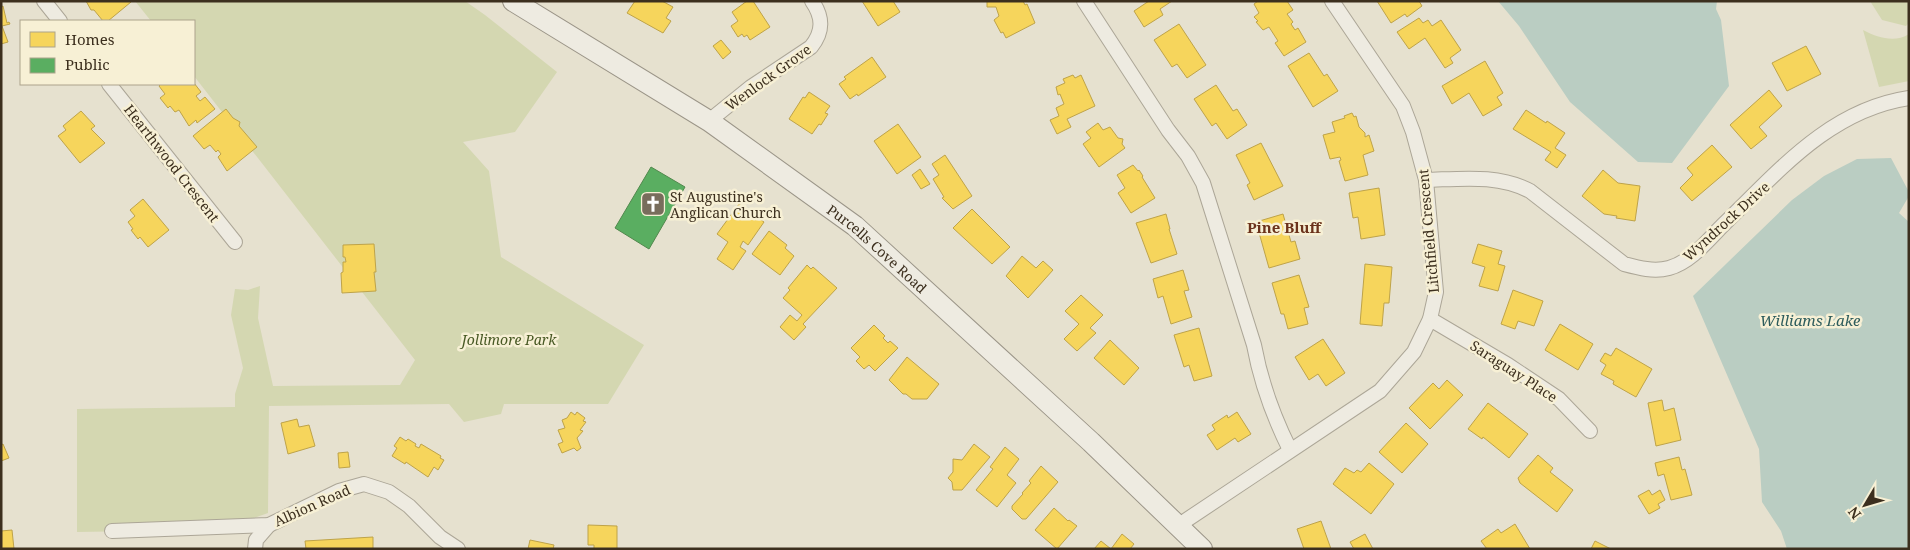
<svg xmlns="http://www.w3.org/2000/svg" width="1910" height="550" font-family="'Noto Serif',serif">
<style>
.green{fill:#d4d7b1}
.water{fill:#bacdc2}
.homes{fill:#f6d55c;stroke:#bea349}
.public{fill:#5aae61;stroke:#51884d}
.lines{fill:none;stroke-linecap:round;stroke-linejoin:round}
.street-casing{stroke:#aca697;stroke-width:16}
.secondary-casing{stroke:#9b9588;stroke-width:22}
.street{stroke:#eeebe1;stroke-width:14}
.secondary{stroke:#eeebe1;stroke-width:20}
.labels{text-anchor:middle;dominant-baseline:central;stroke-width:5;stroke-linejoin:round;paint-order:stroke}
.street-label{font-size:14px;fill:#3c2f1e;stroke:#f7f0d5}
.poi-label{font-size:14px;fill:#3c2f1e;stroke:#f7f0d5;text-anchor:start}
.park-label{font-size:14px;font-style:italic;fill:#485924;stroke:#f7f0d5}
.neighbourhood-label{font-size:15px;font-weight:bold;fill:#6b321b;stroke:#f7f0d5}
.water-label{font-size:15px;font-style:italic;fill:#2d5c5c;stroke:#f7f0d5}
</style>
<rect width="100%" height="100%" fill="#e6e1cf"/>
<g class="green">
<polygon points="135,1 465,1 485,15 557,72 515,132 463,142 489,171 501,257 644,345 608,404 504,404 501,414 464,422 449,404 269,406 268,513 251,519 200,530 77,532 77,409 235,407 235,394 243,368 231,315 235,289 248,290 260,286 258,318 273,386 400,385 415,360 194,76 194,21 151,21"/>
<polygon points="1870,1 1909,1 1909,23 1906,26 1882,20"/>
<path d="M 1863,30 C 1878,38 1895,43 1909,34 L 1909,81 L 1879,87 Z"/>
</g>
<g class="water">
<polygon points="1498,1 1717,1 1716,9 1721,20 1729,86 1672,163 1638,162 1570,102 1519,26"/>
<polygon points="1891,158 1909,192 1909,196 1899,213 1909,222 1909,549 1787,549 1781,531 1762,502 1759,449 1693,296 1792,200 1824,176 1857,159"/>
</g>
<g class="homes">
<polygon points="86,1 130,1 131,2 108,21 103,21 94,10 91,10"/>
<polygon points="635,1 662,1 673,7 666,18 671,21 663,33 627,13"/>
<polygon points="747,1 753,1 770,27 750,40 747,35 744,37 742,34 738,37 731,26 738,21 732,12"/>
<polygon points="862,1 893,1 900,12 878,26"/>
<polygon points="987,1 1023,1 1025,5 1027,4 1035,23 1006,38 1003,32 1001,33 994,20 999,16 996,7 987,7"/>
<polygon points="1149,1 1172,1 1160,9 1163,15 1144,27 1134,11"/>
<polygon points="1258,1 1287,1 1293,10 1287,14 1293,22 1291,24 1295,30 1298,28 1306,42 1284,56 1275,43 1278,41 1269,27 1263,30 1256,22 1258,21 1254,17 1259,13 1254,4"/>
<polygon points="1377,1 1419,1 1422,6 1407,17 1405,14 1391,23"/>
<polygon points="3,6 7,23 9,22 10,24 2,26 8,42 1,44 1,7"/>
<polygon points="1419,18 1423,23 1428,20 1432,26 1441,20 1461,50 1450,58 1453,63 1445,68 1425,38 1409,49 1397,32"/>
<polygon points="1179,24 1206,65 1187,78 1177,64 1172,67 1154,40"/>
<polygon points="721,40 731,52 723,59 713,46"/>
<polygon points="1806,46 1821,74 1787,91 1772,63"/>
<polygon points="1309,53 1324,76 1327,74 1338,91 1313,107 1288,66"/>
<polygon points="872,57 886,77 858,96 857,94 850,99 839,84 846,79 844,77"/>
<polygon points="1485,61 1503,93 1497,97 1502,105 1483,116 1469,93 1452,104 1442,86"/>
<polygon points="1073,75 1075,78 1081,75 1095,106 1067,119 1071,127 1057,134 1050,120 1059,116 1056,108 1064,104 1060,94 1058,95 1056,87 1065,83 1063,79"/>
<polygon points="194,83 201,92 196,96 200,101 205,97 215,109 197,123 196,120 189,126 179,110 175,112 170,106 168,108 160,98 165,94 159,86 161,84"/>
<polygon points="1216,85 1233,111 1237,109 1247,125 1227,139 1216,123 1212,126 1194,99"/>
<polygon points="1769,90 1782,106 1759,127 1767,136 1751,149 1730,125"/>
<polygon points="809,92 830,106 825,113 828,114 821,125 819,124 812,134 789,119 803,97 805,98"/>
<polygon points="226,109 233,118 240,122 239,126 257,147 227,171 218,157 221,154 218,150 216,152 210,145 204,149 193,136"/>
<polygon points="1526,110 1546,123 1547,121 1565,133 1555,148 1566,155 1557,168 1545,160 1551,152 1513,129"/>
<polygon points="81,111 95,126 91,129 105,143 80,163 58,136 66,130 63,126"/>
<polygon points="1352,113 1354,117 1356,116 1359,127 1365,133 1365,137 1369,135 1374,151 1363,155 1368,175 1345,181 1339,161 1341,160 1340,157 1330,159 1323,135 1335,132 1332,122 1345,118 1344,116"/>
<polygon points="1098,123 1103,130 1110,127 1118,138 1123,139 1122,144 1125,148 1099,167 1083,144 1091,138 1086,132"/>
<polygon points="898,124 921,157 897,174 874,141"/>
<polygon points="1261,143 1283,186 1254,200 1247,185 1250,183 1236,155"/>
<polygon points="1712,145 1732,167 1692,201 1680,188 1693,175 1687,168"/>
<polygon points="945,155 972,196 953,209 942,198 944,197 933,179 939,175 932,164"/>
<polygon points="1133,165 1138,171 1139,170 1143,176 1142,177 1155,198 1131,213 1118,193 1125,188 1117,175"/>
<polygon points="920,169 930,184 921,189 912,175"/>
<polygon points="1603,170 1618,183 1640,186 1635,221 1616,218 1617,216 1604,214 1582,196"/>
<polygon points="1379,188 1385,235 1361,239 1358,217 1353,218 1349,193"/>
<polygon points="143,199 169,230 148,247 140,237 138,239 131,230 133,229 128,222 135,216 130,210"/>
<polygon points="739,204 764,222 748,245 743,241 740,247 746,251 733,270 717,259 728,242 717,234"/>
<polygon points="972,209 1010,247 992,264 953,228"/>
<polygon points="1166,214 1170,229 1169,229 1177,254 1151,263 1136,223"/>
<polygon points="1283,214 1291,242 1295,241 1300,259 1269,268 1256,222"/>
<polygon points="769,231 787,245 785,248 794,256 780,275 752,254"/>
<polygon points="374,244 376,272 374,272 376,291 342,293 341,273 343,272 343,262 346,262 345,257 343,257 343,245"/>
<polygon points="1478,244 1502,251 1498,264 1505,266 1498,291 1479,286 1485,267 1472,263"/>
<polygon points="1022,256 1036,268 1043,261 1053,270 1028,298 1006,276"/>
<polygon points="1365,264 1392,267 1389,303 1384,303 1382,326 1360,324"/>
<polygon points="807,265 811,269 813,267 837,288 803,324 806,327 794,340 780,327 790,315 797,321 802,315 783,298 790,290 788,288"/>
<polygon points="1183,270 1189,290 1184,291 1192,317 1171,324 1163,296 1158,298 1153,279"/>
<polygon points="1299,275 1309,307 1304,308 1308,324 1288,329 1284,314 1281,314 1272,283"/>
<polygon points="1513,290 1543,301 1534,326 1518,321 1515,329 1501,324"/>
<polygon points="1081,295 1103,315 1090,328 1096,333 1077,351 1064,339 1079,324 1065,311"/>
<polygon points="1560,324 1593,344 1578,370 1545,350"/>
<polygon points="874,325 885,336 883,338 888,343 890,341 898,348 875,371 869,365 864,369 856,361 860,357 851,348"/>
<polygon points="1199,328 1212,376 1194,381 1189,365 1184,367 1174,335"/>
<polygon points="1323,339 1345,373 1326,386 1318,374 1309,380 1295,357"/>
<polygon points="1110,340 1139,368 1124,385 1094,358"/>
<polygon points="1616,348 1652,369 1636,397 1613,384 1614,381 1601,374 1606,365 1600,361 1605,353 1611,356"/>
<polygon points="907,357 939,384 927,399 912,399 906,394 903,394 889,380"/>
<polygon points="1447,380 1463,395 1430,429 1409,408 1433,383 1439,389"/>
<polygon points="1662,400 1664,411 1674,408 1681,440 1656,446 1648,403"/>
<polygon points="1488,403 1528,434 1509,458 1483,437 1482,439 1468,429"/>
<polygon points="571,412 575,415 577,412 585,418 583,421 586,422 580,430 583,431 577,438 581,448 577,451 574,448 562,453 558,444 563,442 558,430 565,428 562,420 567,418"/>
<polygon points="1237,412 1251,434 1238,442 1235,438 1217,450 1207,435 1215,430 1212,425 1227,415 1228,418"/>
<polygon points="297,419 299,427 309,425 315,446 288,454 281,423"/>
<polygon points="1406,423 1428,444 1402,473 1379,452"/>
<polygon points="400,437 406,441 408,439 416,444 415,446 419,448 421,444 441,456 440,458 444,460 438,470 434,467 428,477 406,462 405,464 392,456 397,448 394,446"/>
<polygon points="3,444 9,458 1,461 1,445"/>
<polygon points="974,444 990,457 962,490 953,490 952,482 948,478 953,472 953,459 962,460"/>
<polygon points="1005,447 1019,459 1007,475 1016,483 997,507 976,490 993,469 990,467"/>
<polygon points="348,452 350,467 339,468 338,453"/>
<polygon points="1538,455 1553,468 1550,472 1573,490 1557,512 1520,483 1518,478"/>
<polygon points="1679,457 1682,470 1685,469 1692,495 1671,500 1664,474 1658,476 1655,463"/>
<polygon points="1369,463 1394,484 1371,514 1333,484 1345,468 1354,473 1357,470 1361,472"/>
<polygon points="1041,466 1058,482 1026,519 1022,519 1012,509 1012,506 1023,494 1022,493 1031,483 1029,481"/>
<polygon points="1649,490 1652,495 1660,490 1665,500 1658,504 1660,508 1649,514 1638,496"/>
<polygon points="1054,508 1068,521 1069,520 1077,526 1057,549 1035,530"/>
<polygon points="1321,521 1331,549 1304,549 1297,529"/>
<polygon points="1515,524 1530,549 1487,549 1481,541 1498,529 1501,533"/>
<polygon points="588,525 617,526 617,549 594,549 594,545 588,545"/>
<polygon points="12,530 14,549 1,549 1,531"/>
<polygon points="1122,534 1134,544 1130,549 1094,549 1101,541 1111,549"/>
<polygon points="1365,534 1373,549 1354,549 1350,542"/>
<polygon points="373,537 373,549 306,549 305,541"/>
<polygon points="530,540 554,545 553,549 528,549"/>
<polygon points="1595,541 1611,549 1591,549"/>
</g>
<polygon class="public" points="651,167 685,187 649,249 615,228"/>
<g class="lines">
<defs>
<g id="street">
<polyline points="44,1 60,21"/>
<path d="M 1084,1 L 1168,130 L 1188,156 L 1203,183 L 1254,345 C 1261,383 1273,416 1290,450"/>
<polyline points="109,84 235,242"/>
<path d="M 709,121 L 751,87 L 811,47 C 824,31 823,17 812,1"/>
<path d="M 1426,180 C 1461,179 1498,174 1530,191 L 1624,264 C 1639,268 1654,272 1669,268 C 1691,262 1708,240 1723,225 C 1778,172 1829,110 1909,98"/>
<polyline points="1430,319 1508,365 1559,399 1590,431"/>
<polyline points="1179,525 1380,391 1414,352 1430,319 1436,292 1434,270 1426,180 1413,132 1403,106 1332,1"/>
<polyline points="112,531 269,525 339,491 364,484 389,492 409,506 440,537 458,549"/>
<polyline points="255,549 256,540 269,525"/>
</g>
<g id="secondary">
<path id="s1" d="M 513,1 L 709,121 L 855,226 L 1091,442 L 1202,549"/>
</g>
</defs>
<use href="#street" class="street-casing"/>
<use href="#secondary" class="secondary-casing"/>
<use href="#street" class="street"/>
<use href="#secondary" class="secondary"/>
</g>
<defs>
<symbol id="church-square" viewBox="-11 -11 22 22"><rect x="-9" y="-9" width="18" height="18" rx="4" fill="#786d5c" stroke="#f7f0d5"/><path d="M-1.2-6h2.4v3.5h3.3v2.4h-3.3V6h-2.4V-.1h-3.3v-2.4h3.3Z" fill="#fff"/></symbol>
</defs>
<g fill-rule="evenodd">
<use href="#church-square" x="639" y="190" width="28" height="28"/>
</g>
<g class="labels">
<g class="street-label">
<text transform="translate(768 77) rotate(-36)">Wenlock Grove</text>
<text transform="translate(172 163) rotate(52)">Hearthwood Crescent</text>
<text transform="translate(1726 221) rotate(-42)">Wyndrock Drive</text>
<text transform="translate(1428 231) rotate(-95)">Litchfield Crescent</text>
<text stroke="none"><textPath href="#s1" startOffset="441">Purcells Cove Road</textPath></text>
<text transform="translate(1514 371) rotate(33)">Saraguay Place</text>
<text transform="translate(312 505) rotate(-24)">Albion Road</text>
</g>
<g class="poi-label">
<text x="670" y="196">St Augustine's<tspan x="670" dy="16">Anglican Church</tspan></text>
</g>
<g class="park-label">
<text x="509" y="339">Jollimore Park</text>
</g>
<g class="neighbourhood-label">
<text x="1284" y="227">Pine Bluff</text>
</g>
<g class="water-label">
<text x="1810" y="320">Williams Lake</text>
</g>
</g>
<rect width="1910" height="550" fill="none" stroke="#3c2f1e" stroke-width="5"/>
<rect x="20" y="20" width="175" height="65" fill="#f7f0d5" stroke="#aca38c"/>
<rect x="30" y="32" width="25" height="15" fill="#f6d55c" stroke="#aca38c"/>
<text x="65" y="45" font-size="15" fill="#3c2f1e">Homes</text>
<rect x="30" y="58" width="25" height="15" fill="#5aae61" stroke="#aca38c"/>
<text x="65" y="70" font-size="15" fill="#3c2f1e">Public</text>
<g transform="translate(1865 505) rotate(232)" stroke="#f7f0d5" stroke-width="4" paint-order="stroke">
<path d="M0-4L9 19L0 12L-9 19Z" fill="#3c2f1e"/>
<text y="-8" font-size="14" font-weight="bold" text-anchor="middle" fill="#3c2f1e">N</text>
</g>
</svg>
